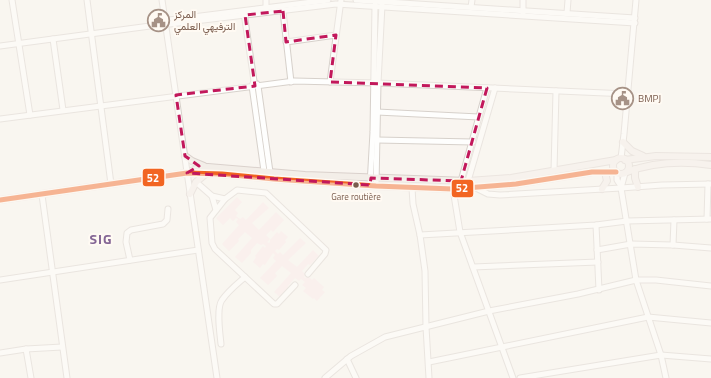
<svg xmlns="http://www.w3.org/2000/svg" width="711" height="378" font-family="'Titillium Web',Vazirmatn,sans-serif">
<style>
.medical{fill:#fae9e9}
.lines{fill:none;stroke-linecap:round;stroke-linejoin:round}
.minor-casing{stroke:#d7d1cb;stroke-width:7}
.major-casing{stroke:#dad1cc;stroke-width:8}
.minor{stroke:#fefefd;stroke-width:5}
.major{stroke:#f3eee8;stroke-width:6}
.bus-1-casing{stroke:#fffaf3;stroke-width:8}
.bus-1{stroke:#f26522;stroke-width:5}
.marked{fill:none;stroke:#c2185b;stroke-width:3;stroke-dasharray:8 5;stroke-linejoin:round}
.bus-dot{fill:#7a5c4d;stroke:#fffaf3;stroke-width:1.5}
.labels{text-anchor:middle;dominant-baseline:central;stroke-width:4;stroke-linejoin:round;paint-order:stroke}
.bus-label{font-size:9px;fill:#7a5c4d;stroke:#fffaf3}
.poi-label{font-size:10px;fill:#7a5c4d;stroke:#fffaf3;text-anchor:start}
.district-label{font-size:14px;font-weight:bold;letter-spacing:1px;fill:#846695;stroke:#fffaf3}
.line-badge{stroke:#fffaf3;stroke-width:1.5}
.badge-label{font-size:11px;text-anchor:middle;font-weight:bold;fill:#fff}
</style>
<rect width="100%" height="100%" fill="#f9f5f0"/>
<polygon class="medical" points="237,197 242,202 235,210 238,213 236,216 240,219 243,217 246,220 263,202 269,208 252,223 259,230 276,212 284,220 273,232 271,230 266,235 270,239 267,242 269,243 270,242 270,240 277,232 279,234 281,231 288,237 285,240 286,242 279,250 277,249 275,251 278,254 280,252 283,255 300,238 306,243 288,260 297,267 313,250 319,256 310,265 308,264 302,271 306,275 304,277 305,278 308,276 312,280 314,278 324,287 322,290 325,292 317,301 314,298 313,299 303,291 306,288 302,285 305,282 301,279 299,281 295,278 288,286 288,288 280,297 274,292 291,273 282,266 275,273 277,276 268,285 260,278 276,261 273,258 275,255 273,253 265,265 263,264 260,268 253,262 256,257 255,256 263,246 265,248 266,246 263,244 261,245 257,243 251,250 251,253 242,263 235,257 252,238 245,232 238,239 239,241 229,251 222,244 239,225 236,222 238,219 236,218 233,221 230,218 223,225 216,218"/>
<g class="lines">
<defs>
<g id="minor">
<polyline points="12,0 30,115"/>
<polyline points="87,0 111,184"/>
<polyline points="162,0 217,378"/>
<polyline points="266,0 266,7"/>
<polyline points="356,0 635,18"/>
<polyline points="471,7 472,0"/>
<polyline points="283,11 291,82"/>
<polyline points="244,13 254,81 252,86 264,171"/>
<polyline points="523,13 523,0"/>
<polyline points="567,13 568,0"/>
<polyline points="165,24 169,20 328,0"/>
<polyline points="53,39 63,110"/>
<polyline points="286,42 336,35"/>
<polyline points="0,46 165,24 170,24 336,4 635,23"/>
<polyline points="330,82 341,0"/>
<polyline points="257,84 258,86 270,172"/>
<polyline points="377,112 479,117"/>
<polyline points="0,119 294,81 378,83 628,94"/>
<polyline points="377,140 473,142"/>
<polyline points="621,158 624,134 636,0"/>
<polyline points="554,171 556,91"/>
<polyline points="617,173 617,180 621,186"/>
<polyline points="625,173 621,188 636,280 661,355 666,378"/>
<polyline points="461,181 487,88"/>
<polyline points="468,181 495,88"/>
<polyline points="196,182 212,196 225,199"/>
<polyline points="370,185 373,132 375,5"/>
<polyline points="376,186 378,83 382,5"/>
<polyline points="412,188 413,204 420,235 425,271 426,327 429,378"/>
<polyline points="476,188 488,194 500,195 621,188 662,185 711,184"/>
<polyline points="453,189 460,232 513,378"/>
<polyline points="42,195 67,378"/>
<polyline points="212,196 216,210"/>
<polyline points="707,219 708,184"/>
<polyline points="596,225 599,290"/>
<polyline points="420,235 596,225 627,221 711,219"/>
<polyline points="673,245 674,220"/>
<polyline points="597,250 631,244 673,245 711,248"/>
<polyline points="130,260 126,242 127,233 131,230 163,224 167,220 168,209"/>
<polyline points="473,267 598,262"/>
<polyline points="0,280 198,250"/>
<polyline points="295,285 277,304 274,304 215,249 212,243 210,218 225,199 237,190 266,193 326,250 325,254 308,274"/>
<path d="M 221,344 C 220,334 216,308 222,300 C 228,291 237,284 245,277"/>
<polyline points="26,349 31,378"/>
<polyline points="0,353 26,349 62,347"/>
<polyline points="347,359 356,378"/>
<polyline points="429,362 648,317 711,323"/>
<polyline points="325,378 351,356 385,337 489,311 578,294 636,280 656,280 711,286"/>
<polyline points="520,378 661,355 711,359"/>
</g>
<g id="major">
<polyline points="623,142 632,151 643,156"/>
<polyline points="185,156 192,161 204,166"/>
<circle cx="621" cy="166" r="8"/>
<polyline points="625,160 656,156 711,157"/>
<polyline points="635,169 635,178 638,187"/>
<polyline points="189,172 199,168 208,167 305,175 468,181 511,178 616,160"/>
<path d="M 627,172 C 654,162 683,161 711,165"/>
<polyline points="602,189 607,181 605,172"/>
<polyline points="190,194 196,182 207,173"/>
<polyline points="0,200 187,173 222,174 274,179 376,186 453,189 516,184 592,172 616,172"/>
</g>
</defs>
<use href="#minor" class="minor-casing"/>
<use href="#major" class="major-casing"/>
<use href="#minor" class="minor"/>
<use href="#major" class="major"/>
<defs>
<polyline id="bus-1" points="0,200 187,173 222,174 274,179 376,186 453,189 516,184 592,172 616,172"/>
</defs>
<use href="#bus-1" class="bus-1-casing"/>
<use href="#bus-1" class="bus-1"/>
</g>
<path d="M0 0H711V378H0ZM 283,11 L 286,42 L 336,35 L 330,82 L 487,88 L 461,181 L 371,178 L 370,185 L 187,173 L 199,166 L 185,156 L 176,95 L 255,86 L 245,15 Z" fill="#f9f5f0" fill-opacity=".55" fill-rule="evenodd"/>
<path class="marked" d="M 283,11 L 286,42 L 336,35 L 330,82 L 487,88 L 461,181 L 371,178 L 370,185 L 187,173 L 199,166 L 185,156 L 176,95 L 255,86 L 245,15 Z"/>
<defs>
<symbol id="civic-ring" viewBox="-11 -11 22 22"><circle r="9.5" fill="#fffaf3" stroke="#a69286" stroke-width="1.5"/><path d="M-.6-6.5H3V-4.5H.6V-3L4-1V1h2V6H-6V1h2V-1L-.6-3ZM-1.2 2.5V6h2.4V2.5Z" fill="#a69286"/></symbol>
</defs>
<g fill-rule="evenodd">
<use href="#civic-ring" x="146" y="8" width="25" height="25"/>
<use href="#civic-ring" x="610" y="86" width="25" height="25"/>
</g>
<circle class="bus-dot" cx="356" cy="185" r="3.5"/>
<g class="labels">
<g class="bus-label">
<text x="356" y="196">Gare routière</text>
</g>
<g class="poi-label">
<text x="174" y="14">المركز<tspan x="174" dy="12">الترفيهي العلمي</tspan></text>
<text x="638" y="98">BMPJ</text>
</g>
<g class="district-label">
<text x="101" y="238">SIG</text>
</g>
</g>
<g class="line-badge">
<rect x="142" y="168" width="23" height="19" rx="4" fill="#f26522"/>
<rect x="451" y="179" width="23" height="19" rx="4" fill="#f26522"/>
</g>
<g class="badge-label">
<text x="153" y="182">52</text>
<text x="462" y="192">52</text>
</g>
</svg>
